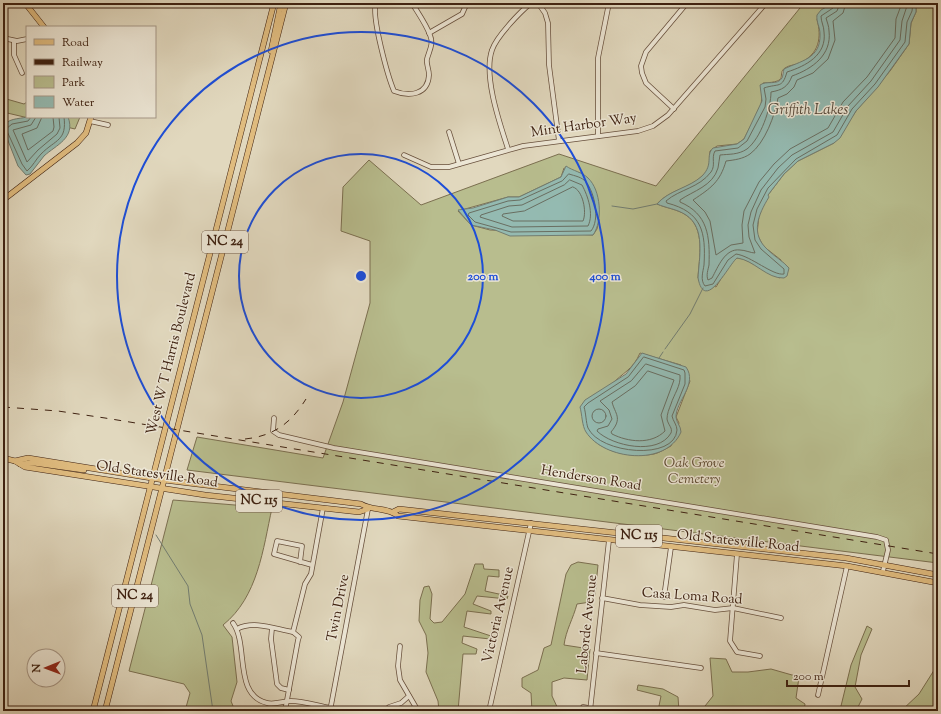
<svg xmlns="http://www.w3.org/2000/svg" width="941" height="714" font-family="'Sorts Mill Goudy',serif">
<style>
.green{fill:#b8bd8e;stroke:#7b6f50;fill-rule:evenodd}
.water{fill:#94bab1;stroke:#727d71}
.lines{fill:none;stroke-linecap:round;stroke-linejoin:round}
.shore{stroke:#696e61;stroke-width:1}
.stream{stroke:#727d71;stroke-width:1}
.minor-casing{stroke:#674f3c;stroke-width:5.5}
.major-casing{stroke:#3e2111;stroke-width:6}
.minor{stroke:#ece6d5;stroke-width:4}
.major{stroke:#e0bc7f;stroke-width:5}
.rail{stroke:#3e2111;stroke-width:1;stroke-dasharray:7 7;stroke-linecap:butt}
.ring{fill:none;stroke:#1d4ed8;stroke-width:2}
.labels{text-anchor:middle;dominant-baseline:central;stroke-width:3;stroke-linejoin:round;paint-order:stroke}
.shield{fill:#ece6d5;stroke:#725c4c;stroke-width:1}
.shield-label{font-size:13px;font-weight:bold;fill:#3e2111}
.street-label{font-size:14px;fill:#3e2111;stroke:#ece6d5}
.park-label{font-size:14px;font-style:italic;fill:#5c4830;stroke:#ece6d5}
.water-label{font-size:15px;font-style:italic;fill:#544739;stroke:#ece6d5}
.centre{fill:#1d4ed8;stroke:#ece6d5;stroke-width:2}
.ring-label{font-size:12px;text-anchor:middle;font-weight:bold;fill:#1d4ed8;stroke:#ece6d5;stroke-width:3;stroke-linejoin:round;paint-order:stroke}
</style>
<rect width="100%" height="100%" fill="#e1d8be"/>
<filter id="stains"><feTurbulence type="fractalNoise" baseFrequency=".005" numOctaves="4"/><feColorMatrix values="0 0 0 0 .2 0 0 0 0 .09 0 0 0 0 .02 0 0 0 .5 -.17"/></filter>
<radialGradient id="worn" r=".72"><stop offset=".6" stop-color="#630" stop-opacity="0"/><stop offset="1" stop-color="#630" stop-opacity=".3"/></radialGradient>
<g class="green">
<path d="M 804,3 L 833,3 L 817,19 C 822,38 819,54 800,63 C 796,65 789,65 785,68 C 776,74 791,82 763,83 L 761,106 L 744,139 L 737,144 L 717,146 L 710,151 C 709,156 711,161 709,166 C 702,187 670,188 657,204 C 666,208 677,209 686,215 C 706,228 699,258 698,278 L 716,287 L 731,262 L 737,258 L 744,259 L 780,278 L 781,260 L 763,246 L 757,234 L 759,215 L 768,195 L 784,174 L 798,161 L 834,143 L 856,111 L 890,71 L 909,44 L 911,23 L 916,12 L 916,3 L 938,3 L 938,563 L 187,470 L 197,437 L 323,458 L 343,402 L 370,303 L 370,241 L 341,231 L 343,187 L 369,160 L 421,205 L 559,154 L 656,186 ZM 564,168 L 583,174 L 599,220 L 597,229 L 593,235 L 490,230 L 471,225 L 458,211 L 508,197 L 519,197 L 561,177 ZM 640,353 L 681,365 L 690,381 L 676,417 L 679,423 L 671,446 C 665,449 659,453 654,454 C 628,459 586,450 583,419 C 592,408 600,395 611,385 C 622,373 633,370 640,353 Z"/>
<polygon points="3,98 24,104 27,102 27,117 80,117 75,129 3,112"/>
<path d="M 173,500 L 272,508 C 263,549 258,597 223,625 L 232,637 L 237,682 L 231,701 L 235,711 L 185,711 L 190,693 L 184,684 L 129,671 Z"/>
<path d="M 578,562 L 598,565 L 595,595 L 591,602 L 577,604 C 573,619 566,630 564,645 L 590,649 L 587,680 L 564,678 L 552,682 L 552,696 L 559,711 L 532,711 L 531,693 L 522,687 L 522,678 L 538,670 L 544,648 L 551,645 L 566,574 L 571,565 Z"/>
<polygon points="475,564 483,564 484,569 499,570 499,577 488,576 485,591 508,596 507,599 477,596 473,604 491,611 491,614 467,611 464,627 491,636 490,639 463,636 462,643 477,649 476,654 463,654 458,711 439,711 438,701 426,672 428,653 426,635 419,621 420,600 424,587 429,586 432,594 430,619 434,623 442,622 465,594"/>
<polygon points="867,626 872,629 861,655 855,687 862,699 856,711 834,711 841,706 851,665"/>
<polygon points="710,658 726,659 732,672 748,672 771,669 799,677 796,698 805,704 804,711 701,711 713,696"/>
<polygon points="938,664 938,711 901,711 919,694"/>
<polygon points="638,685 663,689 678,697 679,711 658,711 661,696 637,690"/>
</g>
<g class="water">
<path d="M 833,3 L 916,3 L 916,12 L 911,23 L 909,44 L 878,87 L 856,111 L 840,138 L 834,143 L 798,161 L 784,174 L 768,195 L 769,197 C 758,215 750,234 768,250 C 775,257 783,261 789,268 L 787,276 L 784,278 C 767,279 754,260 737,258 C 729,264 705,314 698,278 C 699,258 706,228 686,215 C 677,209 666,208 657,204 C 669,190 689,188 702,176 C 714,164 705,156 713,148 L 737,144 L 744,139 L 762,101 L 760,85 C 767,80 777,86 782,78 C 783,76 783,72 784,69 C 800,61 821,59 820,34 C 820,27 816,22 817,15 L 821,10 Z"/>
<path d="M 27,117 L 68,117 C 76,138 56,145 44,156 C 39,162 35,168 30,174 L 26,175 L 18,166 L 3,128 C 6,118 19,119 27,117 Z"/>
<path d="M 566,166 C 573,171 582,172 588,178 C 601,190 603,221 593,235 L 510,236 L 495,230 L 471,225 L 458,210 L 473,208 L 508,197 L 519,197 L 561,177 Z"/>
<path d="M 642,353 L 686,367 C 698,384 676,401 676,417 C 676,422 681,426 681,432 C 666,467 604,460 586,432 C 582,426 582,414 580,407 L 585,400 L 626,374 Z"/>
</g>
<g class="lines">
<g class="shore">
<path d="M 835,3 L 833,8 L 821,16 C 821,22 824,26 824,32 C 827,55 806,66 787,72 C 782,89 779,83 764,88 L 766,99 L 765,107 L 747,141 L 738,148 L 715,151 C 711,158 716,165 711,172 C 699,188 680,189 666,201 L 667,203 C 702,212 706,232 704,265 C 703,272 700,280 705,286 L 713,284 L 728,260 L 736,254 C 751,256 773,276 784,274 L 784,269 L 761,249 L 755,240 L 753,225 L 757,209 L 768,188 L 796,159 L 837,135 L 852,109 L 875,84 L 905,42 L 907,22 L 912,11 L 913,3"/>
<path d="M 840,3 L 837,11 L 826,18 C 827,22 829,26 829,31 C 832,55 812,69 792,76 C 788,87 782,90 771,92 C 771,108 761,138 747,149 C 738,155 729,154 720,155 C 719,159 719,164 718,168 C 713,186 693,191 680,200 L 680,202 C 708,214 710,236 709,265 C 708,270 706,275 708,280 L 712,278 C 718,267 725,248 740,250 C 745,250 751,253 755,253 L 749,237 L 748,225 L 751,212 L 761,190 L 778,168 L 792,155 L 833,132 L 848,106 L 871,81 L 900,40 L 902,21 L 908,3"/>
<path d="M 846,3 L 843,13 L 833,21 L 835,40 L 828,59 L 813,73 L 797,80 L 794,87 L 787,94 L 778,98 C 775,115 765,143 750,154 C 743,159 734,160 726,161 C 720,182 711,188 693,200 L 705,212 L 710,221 L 716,255 L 731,245 L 743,243 L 742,225 L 744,211 L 759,182 L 774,164 L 790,149 L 828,128 L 843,102 L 867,77 L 895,38 L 896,19 L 902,3"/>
<path d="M 31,117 L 28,121 L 12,124 L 6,129 L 22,164 L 27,171 C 33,166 36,159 41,154 C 56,139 67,141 64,117"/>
<polyline points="36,117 31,125 13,130 27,162 38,150 57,134 60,128 59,117"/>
<polyline points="42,117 37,128 22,134 28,150 53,131 54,127 53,117"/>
<path d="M 569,174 C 575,176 582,177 586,182 C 595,193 600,220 591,231 L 511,232 L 475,222 L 468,215 L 469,213 L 508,201 L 520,200 L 562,181 Z"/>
<path d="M 570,180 L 582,185 C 588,196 594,214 588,226 L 512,227 L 480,217 L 481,215 L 509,206 L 522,205 L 564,185 Z"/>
<path d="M 573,187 C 583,190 587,212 583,221 L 513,221 L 502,216 L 503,214 L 524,211 Z"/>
<path d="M 644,357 L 684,370 L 685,373 L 685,384 L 672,416 C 673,421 677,425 677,430 C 675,461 600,454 588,428 C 586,423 586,413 584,407 L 588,403 L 628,377 Z"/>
<path d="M 646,364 L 680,375 C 681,386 674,394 671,404 C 669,409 667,414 667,419 C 668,425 673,428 671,433 C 658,456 612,446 597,431 L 598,429 L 608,426 L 612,419 L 609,410 L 600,401 L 631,381 Z"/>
<path d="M 648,371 L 674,380 L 661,415 L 665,431 C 651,445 628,442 612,434 L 611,432 C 623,418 615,414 612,402 L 635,386 Z"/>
<circle cx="599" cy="416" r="7"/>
</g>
<g class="stream">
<polyline points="612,206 633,209 657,204"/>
<polyline points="665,349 690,314 703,288"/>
<polyline points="659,358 663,352"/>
<polyline points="156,535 188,586 190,604 202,635 213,711"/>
</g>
<defs>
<g id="minor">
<path d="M 376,3 C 371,16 388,77 394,91 C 409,97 428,95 429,75 C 429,69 426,64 427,59 C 429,51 434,44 430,35 C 426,24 418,13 412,3"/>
<polyline points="538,3 545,13 548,23 549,65 559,141"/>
<polyline points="429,33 462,14 467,3"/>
<polyline points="3,38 17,41 27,39"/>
<polyline points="14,41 14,55 22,73"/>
<polyline points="674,109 646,83 642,73 641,66 646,52 687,3"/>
<polyline points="90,121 108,125"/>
<polyline points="449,132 459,164"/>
<polyline points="598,136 598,58 609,3"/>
<path d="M 508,149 C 500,124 483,76 492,50 C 496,37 520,12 531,3"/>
<polyline points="404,155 431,167 449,167 523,146 638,131 653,126 668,115 766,3"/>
<polyline points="274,418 273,431 279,435 334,448 877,537 886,540 888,550 883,571"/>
<polyline points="737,554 730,641 737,652 760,656"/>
<polyline points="300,562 302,546 277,541 274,554 312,565"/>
<polyline points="664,597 671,547"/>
<polyline points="602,598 640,605 671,607 684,605 715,610 733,608 781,618"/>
<path d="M 233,623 C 249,645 233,695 267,703 C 275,705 283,701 291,701 C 304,701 318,706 331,708"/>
<polyline points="272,628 271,639 277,684 281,688 289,690"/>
<path d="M 237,629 C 254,620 275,629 293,632"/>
<polyline points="400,646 398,666 400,680 418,711"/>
<polyline points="596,653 701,668"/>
<polyline points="818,695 847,566"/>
<polyline points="389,707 401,703 409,696"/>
<polyline points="583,707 607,711"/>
<polyline points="285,711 298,640 299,637 293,632 305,584 311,574 323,508"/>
<polyline points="330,711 368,509"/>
<polyline points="489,711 531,523"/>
<polyline points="590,711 609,540"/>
</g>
<g id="major">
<polyline points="25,3 44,27"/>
<polyline points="271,51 281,3"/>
<polyline points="3,200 77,143 86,133 91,117"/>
<polyline points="3,458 15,461 25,467 205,495 359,512 368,509"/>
<path d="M 15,461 L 28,458 L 164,480 L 361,504 C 372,511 388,507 398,516 L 847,566 L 938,583"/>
<polyline points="20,464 34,463 84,470"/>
<polyline points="393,512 399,509 846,558 938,575"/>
<polyline points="93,711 274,3"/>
<polyline points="105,711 286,3"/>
</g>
</defs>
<use href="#minor" class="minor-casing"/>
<use href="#major" class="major-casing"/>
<use href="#minor" class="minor"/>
<use href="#major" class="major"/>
<g class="rail">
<polyline points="3,407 58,411 105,418 938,554"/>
<path d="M 245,439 C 274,436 291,423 306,399"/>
</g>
</g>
<g class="ring">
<circle cx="361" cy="276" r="122"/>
<circle cx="361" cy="276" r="244"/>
</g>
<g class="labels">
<g class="shield">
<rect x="202" y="231" width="46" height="22" rx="3"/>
<rect x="236" y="490" width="46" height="22" rx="3"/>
<rect x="616" y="525" width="46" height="22" rx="3"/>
<rect x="112" y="585" width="46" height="22" rx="3"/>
</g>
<g class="shield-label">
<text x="225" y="242">NC 24</text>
<text x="259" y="501">NC 115</text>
<text x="639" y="536">NC 115</text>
<text x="135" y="596">NC 24</text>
</g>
<g class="street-label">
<text transform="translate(584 126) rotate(-8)">Mint Harbor Way</text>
<text transform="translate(172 354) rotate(-76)">West W T Harris Boulevard</text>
<text transform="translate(157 475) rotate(8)">Old Statesville Road</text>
<text transform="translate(591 479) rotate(9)">Henderson Road</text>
<text transform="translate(738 542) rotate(6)">Old Statesville Road</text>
<text transform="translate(692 597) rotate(4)">Casa Loma Road</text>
<text transform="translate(339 608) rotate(-79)">Twin Drive</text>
<text transform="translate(499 615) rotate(-77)">Victoria Avenue</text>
<text transform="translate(588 624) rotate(-84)">Laborde Avenue</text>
</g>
<g class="park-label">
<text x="694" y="464">Oak Grove<tspan x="694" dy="16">Cemetery</tspan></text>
</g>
<g class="water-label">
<text x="808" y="110">Griffith Lakes</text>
</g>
</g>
<circle cx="361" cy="276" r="6" class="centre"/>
<g class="ring-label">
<text x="483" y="280">200 m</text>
<text x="605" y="280">400 m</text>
</g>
<rect width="941" height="714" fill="none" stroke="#e1d8be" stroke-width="16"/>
<rect x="4" y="4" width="933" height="706" fill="none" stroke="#3e2111" stroke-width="2"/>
<rect x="8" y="8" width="925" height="698" fill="none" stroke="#3e2111"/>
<rect x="26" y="26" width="130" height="92" fill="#ece6d5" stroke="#a69787"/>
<rect x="34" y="39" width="20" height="6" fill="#e0bc7f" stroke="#a69787"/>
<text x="62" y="46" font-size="12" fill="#3e2111">Road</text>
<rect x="34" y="59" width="20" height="6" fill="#3e2111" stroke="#a69787"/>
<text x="62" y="66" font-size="12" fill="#3e2111">Railway</text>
<rect x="34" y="76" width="20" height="12" fill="#b8bd8e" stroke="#a69787"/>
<text x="62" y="86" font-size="12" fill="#3e2111">Park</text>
<rect x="34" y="96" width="20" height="12" fill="#94bab1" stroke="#a69787"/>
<text x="62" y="106" font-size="12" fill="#3e2111">Water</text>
<g transform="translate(46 668) rotate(269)"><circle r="19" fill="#ece6d5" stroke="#a69787"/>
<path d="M0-3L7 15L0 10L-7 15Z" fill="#8f2418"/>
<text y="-6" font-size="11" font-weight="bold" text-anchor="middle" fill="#3e2111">N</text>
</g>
<path d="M787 680v6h122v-6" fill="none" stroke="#3e2111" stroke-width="2"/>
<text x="793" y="680" font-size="12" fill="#3e2111" stroke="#ece6d5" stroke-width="3" paint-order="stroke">200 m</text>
<rect width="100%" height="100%" filter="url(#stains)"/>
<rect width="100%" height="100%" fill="url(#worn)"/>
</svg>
